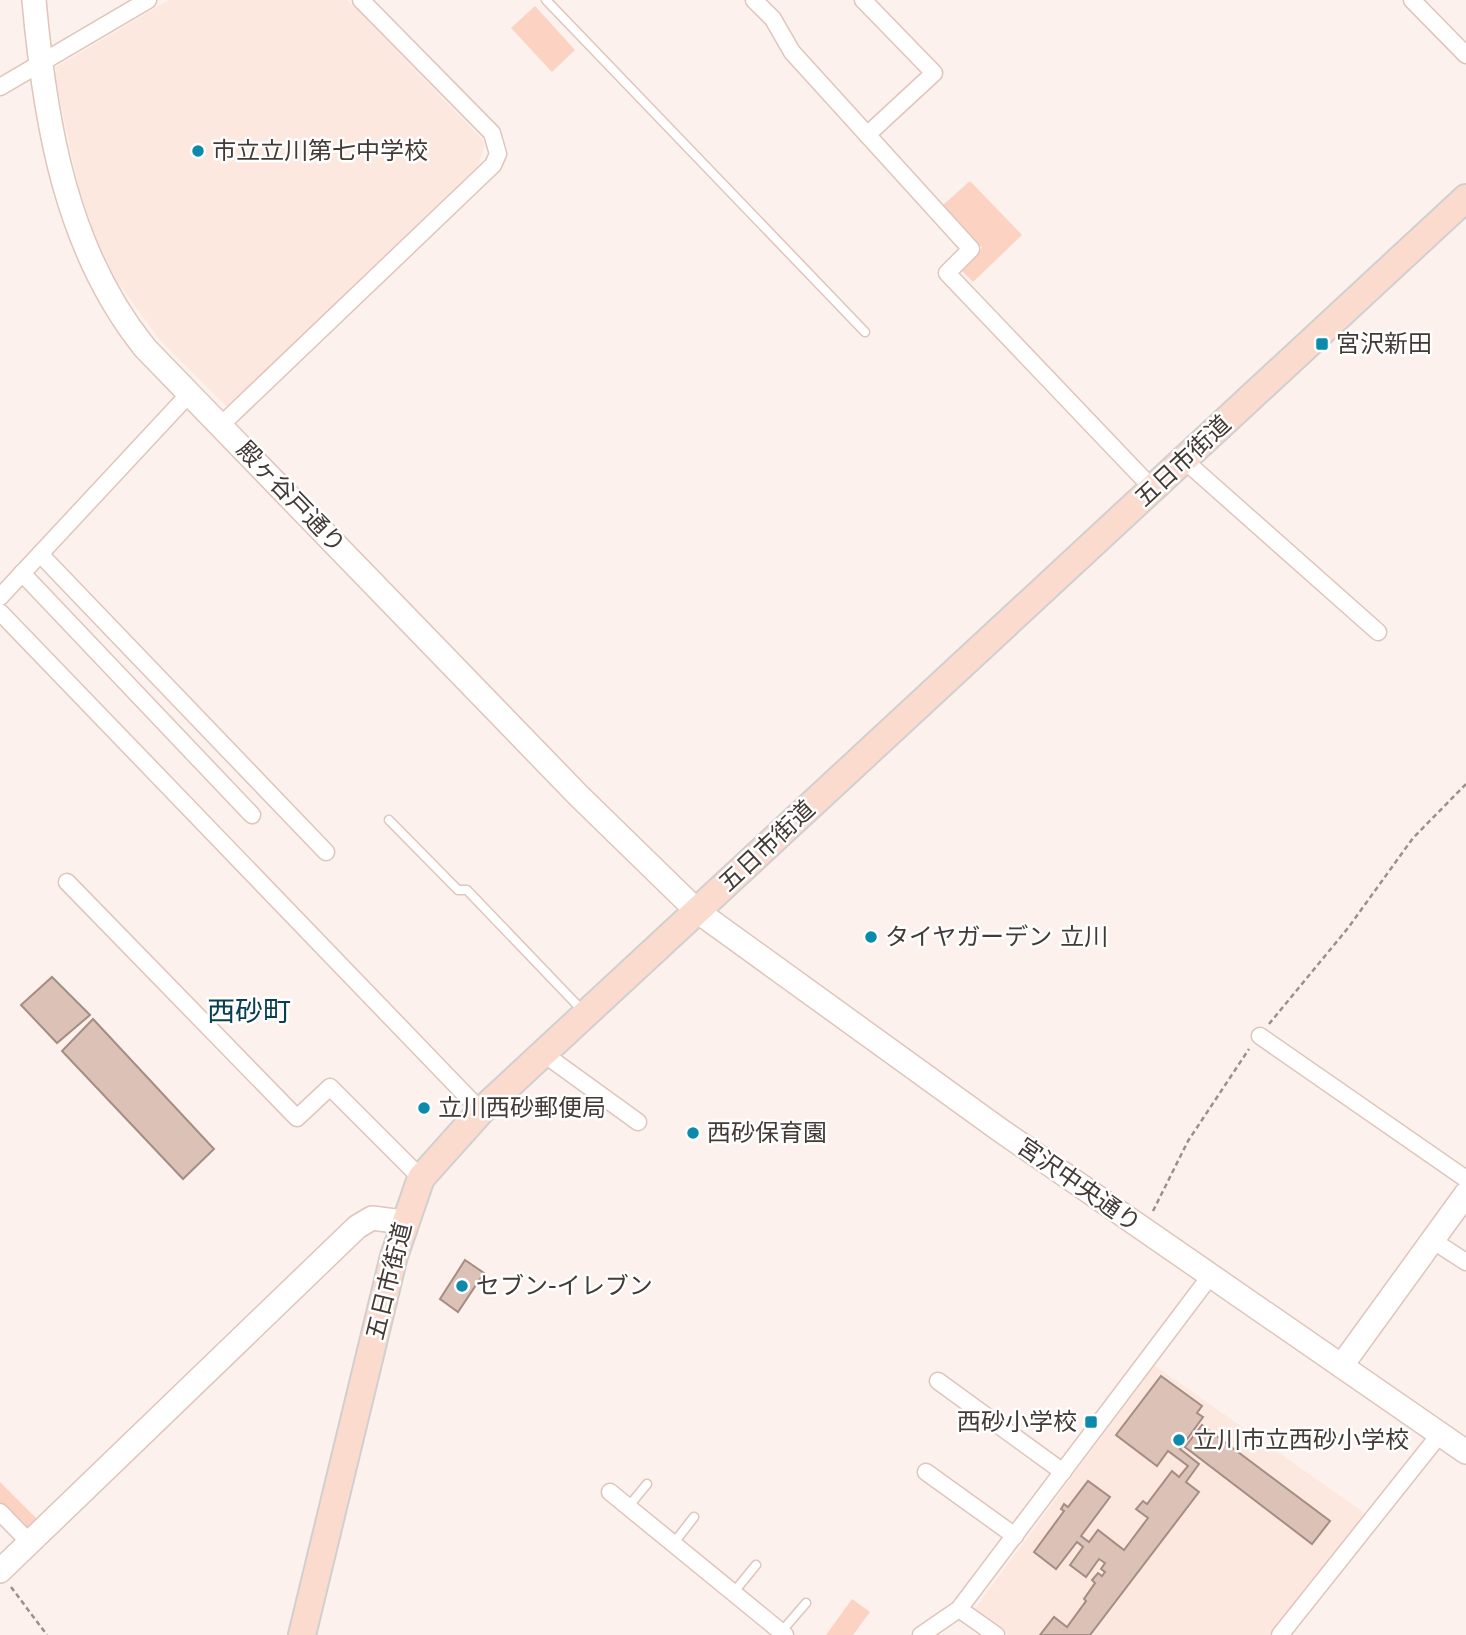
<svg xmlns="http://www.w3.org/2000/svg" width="1466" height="1635" font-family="'DejaVu Sans','Noto Sans JP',sans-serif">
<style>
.built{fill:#fde8df}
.green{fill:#fcd3c3}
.building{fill:#dbc1b6;stroke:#a58d83;stroke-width:2}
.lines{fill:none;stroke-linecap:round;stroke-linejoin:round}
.lane-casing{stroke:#dfc5bb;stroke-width:11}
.street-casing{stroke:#dfc5bb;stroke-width:19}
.secondary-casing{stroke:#dfc5bb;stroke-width:26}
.primary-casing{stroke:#d2cfcf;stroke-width:30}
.path{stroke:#9a908c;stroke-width:2.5;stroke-dasharray:5 3.5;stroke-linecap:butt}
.lane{stroke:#fff;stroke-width:8}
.street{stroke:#fff;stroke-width:16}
.secondary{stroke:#fff;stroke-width:23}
.primary{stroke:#fadbce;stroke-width:26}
.poi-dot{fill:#0b8aac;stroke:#fff;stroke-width:2.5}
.labels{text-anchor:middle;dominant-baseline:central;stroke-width:5;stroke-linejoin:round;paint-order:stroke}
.poi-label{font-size:24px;fill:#433935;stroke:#fff;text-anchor:start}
.street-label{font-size:24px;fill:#433935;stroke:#fff}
.quarter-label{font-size:28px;fill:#094050;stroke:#fff}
</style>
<rect width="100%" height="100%" fill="#fcf1ed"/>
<g class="built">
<polygon points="169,0 347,0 485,142 478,167 228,408 160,340 116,280 97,241 79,190 55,76 56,67"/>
<polygon points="1154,1365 1366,1514 1269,1635 1008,1635 974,1610"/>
</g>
<g class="green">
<polygon points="535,6 575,50 552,72 511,28"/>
<polygon points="970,181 1022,235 973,282 960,269 982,248 943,205"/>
<polygon points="0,1482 38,1520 26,1531 0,1504"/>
<polygon points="852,1599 870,1612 853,1635 826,1635"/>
</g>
<g class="building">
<polygon points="52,977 90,1015 57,1043 21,1005"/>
<polygon points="93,1019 214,1149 183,1179 62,1051"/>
<polygon points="465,1260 484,1273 458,1312 440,1299"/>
<polygon points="1161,1376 1202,1406 1197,1413 1203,1417 1180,1449 1199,1464 1186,1482 1199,1492 1090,1635 1040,1635 1054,1617 1067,1627 1086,1601 1084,1599 1095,1583 1092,1580 1098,1573 1102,1576 1105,1572 1101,1569 1105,1563 1099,1559 1086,1577 1070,1565 1083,1547 1077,1542 1056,1569 1034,1552 1064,1511 1061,1509 1064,1504 1068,1507 1088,1481 1110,1497 1081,1536 1089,1542 1098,1530 1124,1550 1148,1518 1136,1509 1143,1501 1147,1504 1172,1471 1179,1477 1188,1466 1168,1451 1157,1466 1116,1435"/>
<polygon points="1202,1425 1330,1521 1312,1544 1185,1447"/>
</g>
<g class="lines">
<defs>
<g id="lane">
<polyline points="546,0 865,332"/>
<polyline points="389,820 458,890 467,890 582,1010"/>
<polyline points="628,1507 647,1484"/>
<polyline points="673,1544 694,1517"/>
<polyline points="733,1593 756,1565"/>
<polyline points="781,1632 806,1603"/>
</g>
<g id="street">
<polyline points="754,0 773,19 792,52 971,249 947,273 1153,489"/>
<polyline points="863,0 934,73 867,135"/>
<polyline points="1412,0 1466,55"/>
<polyline points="0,87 148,0"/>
<polyline points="221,425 493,165 498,154 492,133 361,0"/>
<polyline points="1184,460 1378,632"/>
<polyline points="40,554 326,852"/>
<polyline points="22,573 252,815"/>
<polyline points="0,597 190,393"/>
<polyline points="0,612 481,1111"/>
<polyline points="67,882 297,1118 330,1087 421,1178"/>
<polyline points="1260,1036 1466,1179"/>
<polyline points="544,1054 638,1122"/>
<polyline points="1432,1240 1466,1262"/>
<polyline points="938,1381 1063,1472"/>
<polyline points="926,1472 1015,1536"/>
<polyline points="610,1492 785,1635"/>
<polyline points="0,1512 30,1543"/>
<polyline points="959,1609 996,1635"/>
<polyline points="921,1635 959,1609 1211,1275"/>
<polyline points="1280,1635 1440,1434"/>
</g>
<g id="secondary">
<path d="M 34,0 C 45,123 66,250 145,348 L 578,795 L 697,911 L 1000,1130 L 1466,1452"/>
<polyline points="1342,1365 1466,1194"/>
<polyline points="0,1571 357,1227 372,1218 403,1222"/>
</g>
<polyline id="primary" points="302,1635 394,1256 421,1178 481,1111 1466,198"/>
</defs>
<use href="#lane" class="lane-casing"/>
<use href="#street" class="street-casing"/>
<use href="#secondary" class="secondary-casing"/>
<use href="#primary" class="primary-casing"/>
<g class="path">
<polyline points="1269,1024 1348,928 1413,838 1466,784"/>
<polyline points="1153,1211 1188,1141 1249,1049"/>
<polyline points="11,1587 47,1635"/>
</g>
<use href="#lane" class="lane"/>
<use href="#street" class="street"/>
<use href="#secondary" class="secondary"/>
<use href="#primary" class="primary"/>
</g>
<g class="poi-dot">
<circle cx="198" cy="151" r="7"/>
<rect x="1315" y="337" width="14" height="14" rx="3.5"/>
<circle cx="871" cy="937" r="7"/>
<circle cx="424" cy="1108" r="7"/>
<circle cx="693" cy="1133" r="7"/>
<circle cx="462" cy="1286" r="7"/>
<rect x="1084" y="1415" width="14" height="14" rx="3.5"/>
<circle cx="1179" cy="1440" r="7"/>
</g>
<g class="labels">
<g class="poi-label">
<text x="212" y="151">市立立川第七中学校</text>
<text x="1336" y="344">宮沢新田</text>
<text x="885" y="937">タイヤガーデン 立川</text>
<text x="438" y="1108">立川西砂郵便局</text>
<text x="707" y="1133">西砂保育園</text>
<text x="476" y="1286">セブン-イレブン</text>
<text x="1077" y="1422" text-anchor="end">西砂小学校</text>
<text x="1193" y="1440">立川市立西砂小学校</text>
</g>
<g class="street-label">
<text transform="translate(1183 461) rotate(-43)">五日市街道</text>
<text transform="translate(291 497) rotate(46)">殿ヶ谷戸通り</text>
<text transform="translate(767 846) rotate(-43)">五日市街道</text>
<text transform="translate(1079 1185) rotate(35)">宮沢中央通り</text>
<text transform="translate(389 1281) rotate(-76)">五日市街道</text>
</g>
<g class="quarter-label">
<text x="249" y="1011">西砂町</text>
</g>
</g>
</svg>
